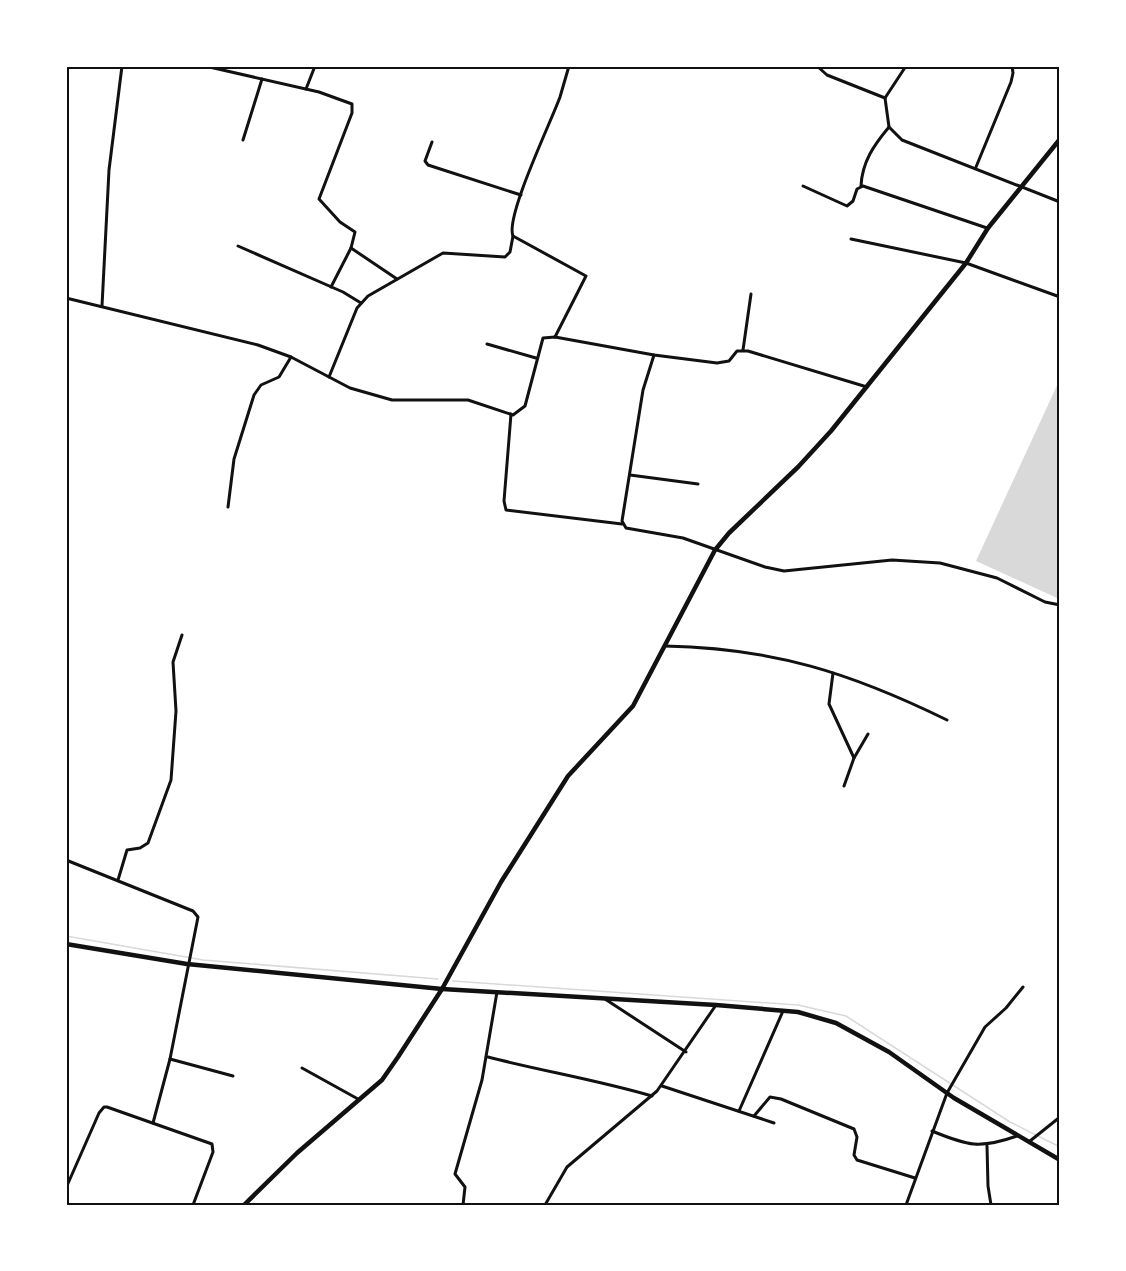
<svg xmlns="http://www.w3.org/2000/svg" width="1126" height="1271" font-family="Roboto,sans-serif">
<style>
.water{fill:#d9d9d9}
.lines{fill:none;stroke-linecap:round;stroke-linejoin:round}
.stream{stroke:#d9d9d9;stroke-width:1.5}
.minor{stroke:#111;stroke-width:3}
.tertiary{stroke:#111;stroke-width:4.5}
.secondary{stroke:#111;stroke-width:4.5}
.neatline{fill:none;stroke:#111;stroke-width:2}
</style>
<rect width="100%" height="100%" fill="#fff"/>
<polygon class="water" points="1060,379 1060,595 1057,598 976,561"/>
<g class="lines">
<g class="stream">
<polyline points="66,936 203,960 438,979"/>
<polyline points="453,981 798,1005 846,1016 1010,1122 1060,1147"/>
</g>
<g class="minor">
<polyline points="205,66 319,92 352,104 352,113 319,199 340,222 355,232 351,248 331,287"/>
<polyline points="413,66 414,67"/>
<polyline points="817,66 827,75 885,98 889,127 902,140 1060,202"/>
<polyline points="306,89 315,66"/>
<polyline points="885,98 906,66"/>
<polyline points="243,140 262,79"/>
<polyline points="432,142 425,161 428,165 521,195"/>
<polyline points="976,167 1011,82 1013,73 1012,66"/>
<polyline points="803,186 847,206 853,201 857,189 863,186 987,228"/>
<path d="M 861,186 C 862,162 874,145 889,127"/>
<polyline points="851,239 966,263 1060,297"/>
<polyline points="238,246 343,292 361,303"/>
<polyline points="351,248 397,279"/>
<polyline points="66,298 258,345 291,357 350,388 392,400 468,400 513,415 525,406 543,338 555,337 654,355 717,363 729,361 737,351 748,351 867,387"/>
<polyline points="102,306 109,170 122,66"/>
<path d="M 555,337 L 586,276 L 513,236 C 505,217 551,122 560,97 C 563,87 566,76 569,66"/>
<polyline points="487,344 536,358"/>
<polyline points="743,350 751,294"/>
<polyline points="654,355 643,390 622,521 626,528 683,538 765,567 784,571 892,560 940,563 997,578 1045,602 1060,605"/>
<polyline points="329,377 357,308 368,296 443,253 505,257 510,252 513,236"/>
<polyline points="511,414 504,501 506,510 622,524"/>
<polyline points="630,475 698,484"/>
<polyline points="228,507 234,459 254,395 261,385 279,377 291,357"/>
<path d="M 665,646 C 773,648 851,673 947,720"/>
<polyline points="833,673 829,704 854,758"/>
<polyline points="844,786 854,758 868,734"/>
<polyline points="66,860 193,911 198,917 170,1059 153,1123"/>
<polyline points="118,880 127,850 140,848 148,843 171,780 176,711 173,662 182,635"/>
<polyline points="605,999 686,1052"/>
<path d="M 488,1057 C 542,1071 598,1080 652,1096"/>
<polyline points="170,1059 233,1076"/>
<polyline points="302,1068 358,1099"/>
<polyline points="662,1086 774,1123"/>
<polyline points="739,1111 783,1011"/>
<polyline points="754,1116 770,1097 781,1099 854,1129 857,1137 854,1155 857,1160 915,1178"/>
<path d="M 932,1131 C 968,1146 980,1149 1017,1136"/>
<polyline points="1030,1141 1060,1117"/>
<polyline points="987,1146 988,1186 991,1205"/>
<polyline points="66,1188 99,1113 104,1107 107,1107 212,1144 213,1152 193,1205"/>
<polyline points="463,1205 465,1187 455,1174 482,1080 497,992"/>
<polyline points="545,1205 567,1167 657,1091 716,1005"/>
<polyline points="906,1205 947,1093 985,1027 1006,1008 1023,987"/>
</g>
<polyline class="tertiary" points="66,944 187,964 442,989 716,1005 798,1012 836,1023 889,1052 954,1098 1060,1160"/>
<polyline class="secondary" points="244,1205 297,1153 382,1080 398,1057 442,989 501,882 568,776 633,706 715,550 729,533 798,467 831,431 966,263 988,228 1060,139"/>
</g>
<rect width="1126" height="1271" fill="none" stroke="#ffffff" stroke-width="135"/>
<rect x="68" y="68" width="990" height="1136" class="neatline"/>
</svg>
